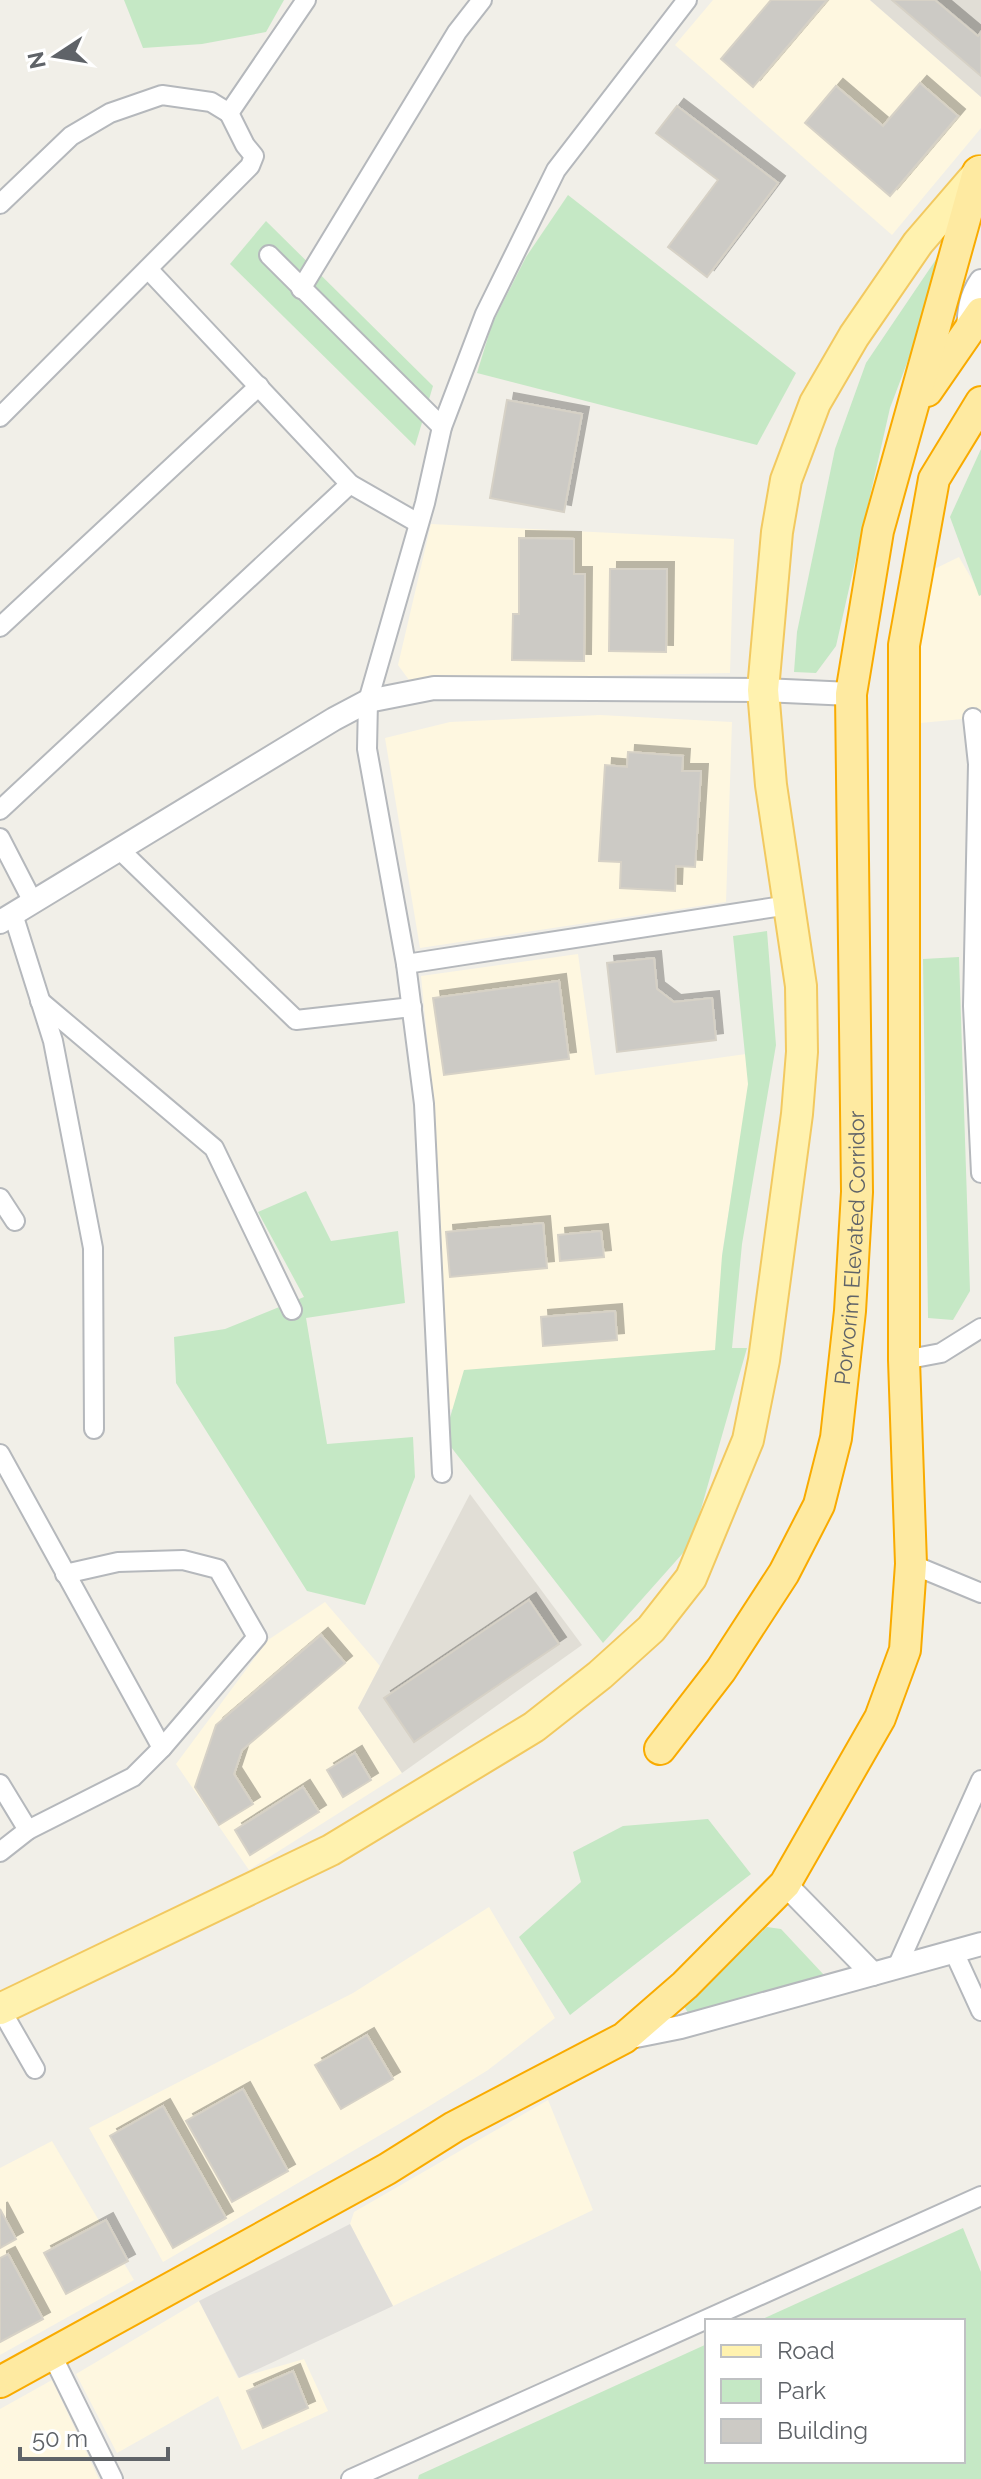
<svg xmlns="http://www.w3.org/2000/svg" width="981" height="2479" font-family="Raleway,sans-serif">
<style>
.commercial{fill:#fef7e0}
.industrial{fill:#e0deda}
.education{fill:#e1ded6}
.green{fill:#c5e8c5}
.building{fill:#cccac5;stroke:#d6d1c6;stroke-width:2;filter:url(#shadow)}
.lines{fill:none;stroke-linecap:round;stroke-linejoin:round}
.minor-casing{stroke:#b5b8bc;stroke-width:22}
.tertiary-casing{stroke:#b5b8bc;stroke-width:26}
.primary-casing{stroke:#f2c960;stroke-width:34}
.trunk-casing{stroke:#f9ab00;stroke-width:34}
.minor{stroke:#fff;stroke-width:18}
.tertiary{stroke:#fff;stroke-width:22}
.primary{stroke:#fff2af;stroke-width:30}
.trunk{stroke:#feeaa1;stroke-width:30}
.labels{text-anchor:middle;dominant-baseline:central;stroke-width:6;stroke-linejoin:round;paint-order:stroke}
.street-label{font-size:22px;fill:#5f6368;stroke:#fff}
</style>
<defs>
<filter id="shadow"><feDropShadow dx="7" dy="-7" stdDeviation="0" flood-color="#0004"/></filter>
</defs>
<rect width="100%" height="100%" fill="#f1efe8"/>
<g class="commercial">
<polygon points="713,0 870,0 981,97 981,128 892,235 675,45"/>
<polygon points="431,524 734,539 730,673 409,680 398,665"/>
<polygon points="959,557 981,595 981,726 973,718 910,724 924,574"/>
<polygon points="600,715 732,722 726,902 420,948 385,738 450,722"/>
<polygon points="578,954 595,1075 746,1054 749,1086 722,1254 720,1378 446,1410 433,1099 421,976"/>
<polygon points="325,1602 380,1666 358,1708 402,1773 249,1870 176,1764 268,1640"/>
<polygon points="489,1907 555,2018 488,2070 423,2110 163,2262 89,2128 353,1993"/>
<polygon points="548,2100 593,2210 393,2306 350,2224 354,2212"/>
<polygon points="52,2141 134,2280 0,2355 0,2168"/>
<polygon points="199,2301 238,2378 304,2359 328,2411 242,2450 218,2396 117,2453 76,2374"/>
<polygon points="52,2380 99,2479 0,2479 0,2409"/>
</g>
<polygon class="industrial" points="350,2224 393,2306 239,2378 199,2301"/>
<g class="education">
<polygon points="870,0 981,0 981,97"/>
<polygon points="470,1494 582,1645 402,1773 358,1708"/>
</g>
<g class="green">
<polygon points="124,0 284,0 266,32 202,44 143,48"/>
<polygon points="568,195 796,373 757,445 477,373 492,324 526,257"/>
<polygon points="266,221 433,386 415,446 230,264"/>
<polygon points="941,252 947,257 890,408 836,646 816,673 794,672 797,632 835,449 866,363"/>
<polygon points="981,449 981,595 979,596 950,517"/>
<polygon points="767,931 776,1045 742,1244 732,1348 747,1348 691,1544 603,1643 444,1438 464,1370 715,1350 722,1256 748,1084 733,936"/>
<polygon points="959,957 970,1291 953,1320 928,1318 923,959"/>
<polygon points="306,1191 331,1241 398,1231 405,1303 306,1318 327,1444 413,1437 415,1477 365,1605 307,1591 176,1383 174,1337 225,1329 304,1297 258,1212"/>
<polygon points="708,1819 751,1874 570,2015 519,1937 581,1882 573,1852 623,1826"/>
<polygon points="767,1927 781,1929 824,1975 690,2016 682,2003"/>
<polygon points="963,2228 981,2272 981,2479 418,2479 419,2475 707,2344 707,2461 963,2461 963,2321 758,2321"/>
</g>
<g class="building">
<polygon points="771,0 827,0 753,87 721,59"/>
<polygon points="892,0 935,0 978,36 981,32 981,76"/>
<polygon points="920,83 958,116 890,196 805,123 836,86 883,126"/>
<polygon points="677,106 778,183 707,277 668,247 718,180 656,133"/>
<polygon points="507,400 582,414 564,512 490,498"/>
<polygon points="519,538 574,539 574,574 585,574 584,661 512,660 513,614 519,614"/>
<polygon points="610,569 667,569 666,652 609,651"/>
<polygon points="628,752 683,756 682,771 701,771 695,867 676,866 675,891 620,888 621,862 599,861 605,765 627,767"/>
<polygon points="654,958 657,989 674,1002 712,998 716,1040 617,1052 607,963"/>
<polygon points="559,981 569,1059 444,1075 433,998"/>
<polygon points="543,1223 547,1268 450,1277 446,1232"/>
<polygon points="601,1231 604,1257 560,1261 558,1235"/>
<polygon points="615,1311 617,1340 543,1346 541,1317"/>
<polygon points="529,1600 559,1644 414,1742 384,1698"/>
<polygon points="321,1635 345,1663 242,1750 234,1774 253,1804 219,1825 195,1787 216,1725"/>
<polygon points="355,1753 371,1780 343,1797 327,1770"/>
<polygon points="303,1787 319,1812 250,1855 235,1830"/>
<polygon points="367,2035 393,2079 341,2109 315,2065"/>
<polygon points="243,2089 288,2171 232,2202 186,2121"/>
<polygon points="163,2106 226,2218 173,2248 110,2136"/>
<polygon points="0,2209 16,2239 0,2248"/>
<polygon points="106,2220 128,2261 66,2294 44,2253"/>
<polygon points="8,2254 43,2319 0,2342 0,2258"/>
<polygon points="293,2371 308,2408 263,2428 247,2391"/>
</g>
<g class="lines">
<defs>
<g id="minor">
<polyline points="0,204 71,136 110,113 162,95 211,102 229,113 306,0"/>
<polyline points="269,255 442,427"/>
<polyline points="148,269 350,484 418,523"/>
<polyline points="301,289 457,32 482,0"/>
<polyline points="0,417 250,166 254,156 245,145 229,113"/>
<polyline points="0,627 259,386"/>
<polyline points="973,718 978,764 973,1006 981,1173"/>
<polyline points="0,810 350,484"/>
<polyline points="0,838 33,902"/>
<polyline points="120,850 296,1020 412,1007"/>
<polyline points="13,914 53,1041 93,1248 94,1429"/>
<polyline points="406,964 789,905"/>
<polyline points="40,1001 214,1148 292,1310"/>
<polyline points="0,1198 15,1221"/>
<polyline points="904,1360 941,1353 981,1328"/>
<polyline points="0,1454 162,1748 133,1777 28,1830"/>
<polyline points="442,1473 424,1104 406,964 367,749 368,701 425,503 442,427 485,314 556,170 687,0"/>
<polyline points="911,1564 981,1593"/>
<polyline points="65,1574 118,1562 183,1560 218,1569 257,1637 162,1748"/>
<polyline points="0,1784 28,1830 0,1852"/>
<polyline points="954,1952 981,2011"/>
<polyline points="897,1967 981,1780"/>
<polyline points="0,2008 35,2069"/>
<polyline points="51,2353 113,2479"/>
<polyline points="351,2479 981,2196"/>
</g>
<g id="tertiary">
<path d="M 968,330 C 969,311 970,297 981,281"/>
<polyline points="0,922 334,719 368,701 434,688 763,690 851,694"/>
<polyline points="785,1884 873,1974"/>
<polyline points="626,2038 681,2027 981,1944"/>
</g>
<polyline id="primary" points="0,2009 331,1850 534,1727 600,1675 651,1629 691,1578 748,1440 764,1360 797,1114 802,1052 801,986 771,785 763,690 777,532 786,480 815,403 854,336 918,243 980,171"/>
<g id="trunk">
<polyline points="927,391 981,313"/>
<path id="s1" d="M 660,1749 L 721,1670 L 784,1573 L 819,1505 L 836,1438 L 850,1311 L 857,1192 L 851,694 L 878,531 L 978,172"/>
<polyline points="0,2382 387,2169 454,2127 624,2038 685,1985 785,1884 880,1718 905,1650 911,1564 904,1360 904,645 934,479 981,402"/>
</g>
</defs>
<use href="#minor" class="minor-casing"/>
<use href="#tertiary" class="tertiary-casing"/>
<use href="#primary" class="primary-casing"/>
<use href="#trunk" class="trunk-casing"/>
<use href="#minor" class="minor"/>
<use href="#tertiary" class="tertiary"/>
<use href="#primary" class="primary"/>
<use href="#trunk" class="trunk"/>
</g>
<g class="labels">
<g class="street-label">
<text stroke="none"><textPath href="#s1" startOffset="552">Porvorim Elevated Corridor</textPath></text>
</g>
</g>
<rect x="705" y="2319" width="260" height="144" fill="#ffffff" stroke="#bfc1c3" stroke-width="2"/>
<rect x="721" y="2345" width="40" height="12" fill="#fff2af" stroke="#bfc1c3" stroke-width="2"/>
<text x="777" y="2359" font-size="24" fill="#5f6368">Road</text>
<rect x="721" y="2379" width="40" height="24" fill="#c5e8c5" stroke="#bfc1c3" stroke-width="2"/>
<text x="777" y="2399" font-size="24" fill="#5f6368">Park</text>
<rect x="721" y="2419" width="40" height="24" fill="#cccac5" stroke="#bfc1c3" stroke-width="2"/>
<text x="777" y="2439" font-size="24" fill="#5f6368">Building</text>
<g transform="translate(56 56) rotate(258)" stroke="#ffffff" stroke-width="6" paint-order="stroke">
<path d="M0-6L14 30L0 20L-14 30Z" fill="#5f6368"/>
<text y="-12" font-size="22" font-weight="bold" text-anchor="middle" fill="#5f6368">N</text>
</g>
<path d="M20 2447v12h148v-12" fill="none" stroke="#5f6368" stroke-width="4"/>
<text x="32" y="2447" font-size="24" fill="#5f6368" stroke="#ffffff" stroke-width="6" paint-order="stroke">50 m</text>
</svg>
